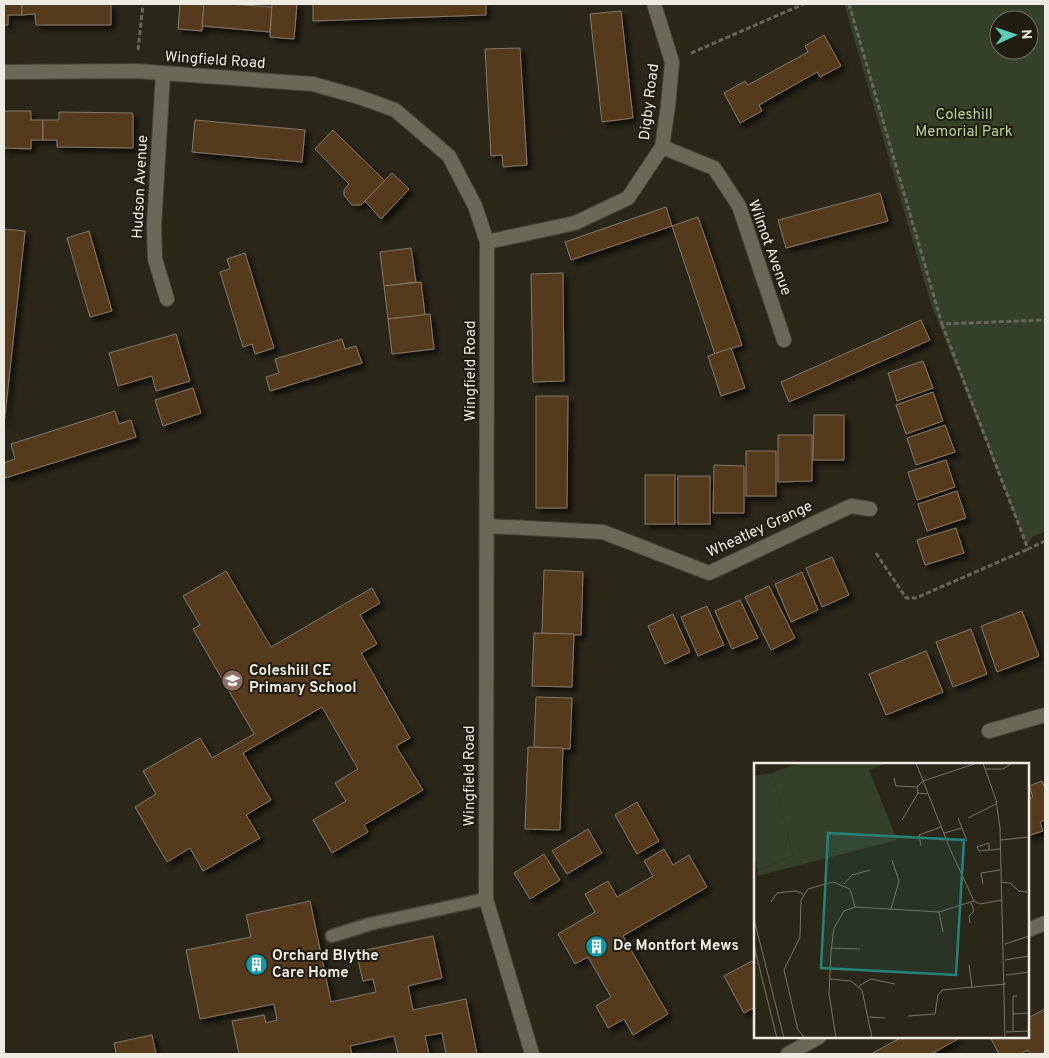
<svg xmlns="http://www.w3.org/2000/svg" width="1049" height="1058" font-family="Overpass,sans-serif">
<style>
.park{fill:#354028;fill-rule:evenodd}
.building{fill:#543b1b;stroke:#84786b;filter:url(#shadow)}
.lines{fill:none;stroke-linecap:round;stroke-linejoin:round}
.service-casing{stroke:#474539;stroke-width:15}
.minor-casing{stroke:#474539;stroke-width:16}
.tertiary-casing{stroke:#474539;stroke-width:16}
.path{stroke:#686559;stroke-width:3;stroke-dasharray:5 2.5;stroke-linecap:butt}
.service{stroke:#6b6858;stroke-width:12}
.minor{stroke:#6b6858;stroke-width:14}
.tertiary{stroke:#6b6858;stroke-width:14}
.labels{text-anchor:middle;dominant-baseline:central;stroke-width:4;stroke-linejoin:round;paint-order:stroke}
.street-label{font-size:15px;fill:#edebe2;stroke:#201d10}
.park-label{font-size:15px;fill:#b8d394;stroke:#201d10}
.poi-label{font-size:15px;font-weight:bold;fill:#edebe2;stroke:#201d10;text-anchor:start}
.inset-road{fill:none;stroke:#787569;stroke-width:1}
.view{fill:#25827a;fill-opacity:0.15;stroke:#25827a;stroke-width:2.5}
.inset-edge{fill:none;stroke:#edebe2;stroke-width:2.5}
</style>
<defs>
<filter id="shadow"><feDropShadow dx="4.5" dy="4.5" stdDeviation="2.5" flood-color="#0009"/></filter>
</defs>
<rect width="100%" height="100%" fill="#2a2719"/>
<path class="park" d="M 844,4 L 1045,4 L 1045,532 L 1034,536 L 1026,544 L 931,304 ZM 999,20 L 1029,20 L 1029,50 L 999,50 Z"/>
<g class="building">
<polygon points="4,4 22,4 22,15 8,15 8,25 4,25"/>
<polygon points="22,4 111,4 111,25 36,25 35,14 22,15"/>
<polygon points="180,4 204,4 202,31 178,29"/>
<polygon points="204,4 228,4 272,7 270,32 202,26"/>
<polygon points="272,4 297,4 294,39 270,37"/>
<polygon points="313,4 486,4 486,15 313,21"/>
<polygon points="621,11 633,118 602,122 590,14"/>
<polygon points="824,35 841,66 820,77 817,72 759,105 762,111 740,123 724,93 745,81 748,85 808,52 805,46"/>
<polygon points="520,48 527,165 503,167 502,155 491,156 485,49"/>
<polygon points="4,111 31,111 31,120 43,120 43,140 31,140 31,149 4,148"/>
<polygon points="59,112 133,113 133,148 57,147 57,140 43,140 43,120 59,120"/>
<polygon points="195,120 305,130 302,162 192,152"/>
<polygon points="333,130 385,181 361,205 352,205 344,195 344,190 349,184 315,149"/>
<polygon points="392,173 409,189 381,219 365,201"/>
<polygon points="880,193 888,221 786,248 778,220"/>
<polygon points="666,207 672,226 571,260 565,242"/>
<polygon points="698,217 742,345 715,354 672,226"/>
<polygon points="4,229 25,231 4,425"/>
<polygon points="89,231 112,311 90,317 67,238"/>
<polygon points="411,248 416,282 384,286 380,252"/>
<polygon points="245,253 274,348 255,354 252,344 243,347 220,272 230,269 227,259"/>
<polygon points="563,273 564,381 533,382 531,274"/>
<polygon points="421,282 425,315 388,319 384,286"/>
<polygon points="430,314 434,349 392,354 388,319"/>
<polygon points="921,320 930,340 789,402 781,382"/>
<polygon points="176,334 190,381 156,391 152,376 118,386 109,353"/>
<polygon points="342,339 345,349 356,346 362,363 270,391 266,377 279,373 275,359"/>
<polygon points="731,348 745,388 721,396 708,356"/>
<polygon points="923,361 933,388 897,401 888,373"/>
<polygon points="193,388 201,413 163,426 155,400"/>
<polygon points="933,392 943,421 906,434 896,405"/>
<polygon points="536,396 568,396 567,508 536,508"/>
<polygon points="115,411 119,424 131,420 136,437 5,478 4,463 15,459 11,444"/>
<polygon points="814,415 844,415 844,460 813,460"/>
<polygon points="945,425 955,452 916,465 907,438"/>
<polygon points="778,435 812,435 812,481 778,482"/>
<rect x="746" y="451" width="30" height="45"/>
<polygon points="946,460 955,487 917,500 908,472"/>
<polygon points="714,465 744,466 744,513 713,513"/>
<rect x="645" y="475" width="30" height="49"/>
<rect x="678" y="476" width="32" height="48"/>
<polygon points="957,491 966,518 927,531 918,504"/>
<polygon points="956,528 964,553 925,565 917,540"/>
<polygon points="832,557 849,595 822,607 806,568"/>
<polygon points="544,570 583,572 581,635 542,633"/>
<polygon points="226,571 271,647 372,588 380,603 360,615 377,644 361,653 410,738 396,746 423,790 364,825 368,832 332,853 313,820 346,801 335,783 358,769 322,707 243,753 271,800 246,815 260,838 203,871 190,848 167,862 135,807 156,794 143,771 200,738 212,758 254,734 193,629 200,625 183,596"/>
<polygon points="802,572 818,610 791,622 775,584"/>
<polygon points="769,586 795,638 771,650 745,597"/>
<polygon points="740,600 758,638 732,649 715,611"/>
<polygon points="707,606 724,645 698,656 681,617"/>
<polygon points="1022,611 1039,656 997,672 981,626"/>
<polygon points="673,614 690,652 665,664 648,626"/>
<polygon points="971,629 987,674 953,687 936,642"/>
<polygon points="534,633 574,634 572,687 532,686"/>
<polygon points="926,651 943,692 886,715 869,674"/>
<polygon points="536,697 572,698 570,749 534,747"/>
<polygon points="528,747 563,748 560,830 525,829"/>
<polygon points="1042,781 1045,788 1045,820 1040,822 1043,831 1028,836 1028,799 1033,797 1029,786"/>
<polygon points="637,802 659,841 637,854 615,815"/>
<polygon points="588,829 602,853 567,874 552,851"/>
<polygon points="664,849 673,865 689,855 707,887 623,936 668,1014 633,1035 624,1019 608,1028 596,1006 611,997 588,957 575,964 558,934 595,912 585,894 608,881 617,897 653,876 644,861"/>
<polygon points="544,854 560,880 530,899 514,873"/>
<polygon points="310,901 331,1002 376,992 373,979 363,981 356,952 433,936 442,978 408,986 413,1010 466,999 477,1054 446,1054 442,1033 425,1036 429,1054 398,1054 394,1036 350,1046 352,1054 239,1054 232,1021 264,1015 266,1023 277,1020 274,1004 200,1019 186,950 251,937 246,915"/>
<polygon points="752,961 755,966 755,1007 744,1013 724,976"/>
<polygon points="1045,1009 1045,1052 1041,1054 1030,1054 1028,1050 1020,1054 999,1054 990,1037 1028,1037 1028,1018"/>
<polygon points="152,1035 156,1054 116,1054 114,1043"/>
<polygon points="902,1037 957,1037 958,1039 931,1054 871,1054"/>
</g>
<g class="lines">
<defs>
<polyline id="service" points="332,936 370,924 486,899"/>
<g id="minor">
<polyline points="4,72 135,71 313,84 359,97 395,110 449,156 475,206 487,242 486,899 532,1054"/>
<polyline points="163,74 154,226 155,259 167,299"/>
<polyline points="662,147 714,168 739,206 784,340"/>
<polyline points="487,242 575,223 628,198 662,147 668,106 672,62 654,4"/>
<polyline points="487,526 603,532 709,573 851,506 870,509"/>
<polyline points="989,731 1045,715"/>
</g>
<g id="tertiary">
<polyline points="1028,930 1045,923"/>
<polyline points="788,1054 819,1037"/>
</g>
</defs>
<use href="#service" class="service-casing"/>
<use href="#minor" class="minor-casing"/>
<use href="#tertiary" class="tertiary-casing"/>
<g class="path">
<polyline points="849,4 942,324 1045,320"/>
<polyline points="138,50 143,4"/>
<polyline points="691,53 804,4"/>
<polyline points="942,324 1028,549 1045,541"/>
<polyline points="876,553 906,598 916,598 1028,549"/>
</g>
<use href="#service" class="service"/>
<use href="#minor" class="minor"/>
<use href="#tertiary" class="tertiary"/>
</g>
<defs>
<symbol id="school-disc" viewBox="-11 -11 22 22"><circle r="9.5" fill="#8d6e63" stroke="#201d10"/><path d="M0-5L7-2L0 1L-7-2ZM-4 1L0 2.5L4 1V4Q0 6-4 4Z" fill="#fff"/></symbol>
<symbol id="building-disc" viewBox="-11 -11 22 22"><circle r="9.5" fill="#0f9aa8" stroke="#201d10"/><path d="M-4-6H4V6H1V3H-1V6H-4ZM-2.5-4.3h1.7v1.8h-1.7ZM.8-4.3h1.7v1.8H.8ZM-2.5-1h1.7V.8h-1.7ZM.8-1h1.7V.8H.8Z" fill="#fff"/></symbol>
</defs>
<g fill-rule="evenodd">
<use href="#school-disc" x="220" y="668" width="25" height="25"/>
<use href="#building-disc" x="584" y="934" width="25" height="25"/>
<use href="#building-disc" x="244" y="952" width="25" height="25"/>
</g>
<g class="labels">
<g class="street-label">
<text transform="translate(215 61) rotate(4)">Wingfield Road</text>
<text transform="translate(650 102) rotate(-83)">Digby Road</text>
<text transform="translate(141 187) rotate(-87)">Hudson Avenue</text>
<text transform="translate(769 248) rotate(70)">Wilmot Avenue</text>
<text transform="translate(471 371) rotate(-90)">Wingfield Road</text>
<text transform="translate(760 530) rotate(-25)">Wheatley Grange</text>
<text transform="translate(470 776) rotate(-90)">Wingfield Road</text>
</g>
<g class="park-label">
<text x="964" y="115">Coleshill<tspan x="964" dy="17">Memorial Park</tspan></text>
</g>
<g class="poi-label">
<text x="249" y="671">Coleshill CE<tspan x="249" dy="17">Primary School</tspan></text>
<text x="613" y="946">De Montfort Mews</text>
<text x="272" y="956">Orchard Blythe<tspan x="272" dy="17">Care Home</tspan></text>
</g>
</g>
<g transform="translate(754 763)">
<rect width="275" height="275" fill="#2a2719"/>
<path d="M 45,0 L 133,0 L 115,7 L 143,77 L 3,113 L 4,107 L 39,93 L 18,10 Z" fill="#354028"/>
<path d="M 18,10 L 39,93 L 4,107 L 0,94 L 0,13 Z" fill="#354028"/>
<path class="inset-road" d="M 162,0 L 196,86 L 220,138 L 226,141 L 248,137M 229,0 L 242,37 L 246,65 L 251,275M 231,6 L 249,6 L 258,0M 140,15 L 142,23 L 163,24M 169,18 L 223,0M 169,18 L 163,24 L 164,30 L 173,31M 204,55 L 213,78M 214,55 L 242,41M 148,57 L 164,30M 190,70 L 208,65M 247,77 L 275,74M 167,83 L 165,72 L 187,64M 235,87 L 235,80 L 223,84 L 225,88 L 246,86M 247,119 L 256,120 L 265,128 L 273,129M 90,121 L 98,112 L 116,107M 229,121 L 227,110 L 246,107M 17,139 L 23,130 L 42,128 L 49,131M 137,146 L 145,118 L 138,97M 185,149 L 189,169M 0,156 L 30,275M 216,160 L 215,153 L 220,148 L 217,140M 251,181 L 275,173M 0,183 L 23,275M 77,185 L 106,186M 251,197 L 275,193M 215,202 L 218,224M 252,212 L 275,209M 76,216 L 97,218 L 108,227 L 118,275M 105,223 L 117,216 L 141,221M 259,251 L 275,250M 154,253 L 181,251 L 184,232 L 188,227 L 252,221M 115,254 L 131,255M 259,268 L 259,233 L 263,233M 252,269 L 275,268M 51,275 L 44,267 L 30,207 L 46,174 L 47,137 L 54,126 L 79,119 L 96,126 L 101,144M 82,275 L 75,231 L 77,188 L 80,165 L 90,148 L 101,144 L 185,149 L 220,138"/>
<path class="view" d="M 74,70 L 210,77 L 202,212 L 67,205 Z"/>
<rect width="275" height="275" class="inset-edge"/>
</g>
<rect width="1049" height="1058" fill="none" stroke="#edebe2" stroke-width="10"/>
<g transform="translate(1014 35) rotate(87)"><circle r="24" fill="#201d10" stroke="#726f64"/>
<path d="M0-4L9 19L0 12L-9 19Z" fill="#5bcebc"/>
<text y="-8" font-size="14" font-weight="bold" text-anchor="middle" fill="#edebe2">N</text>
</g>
</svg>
